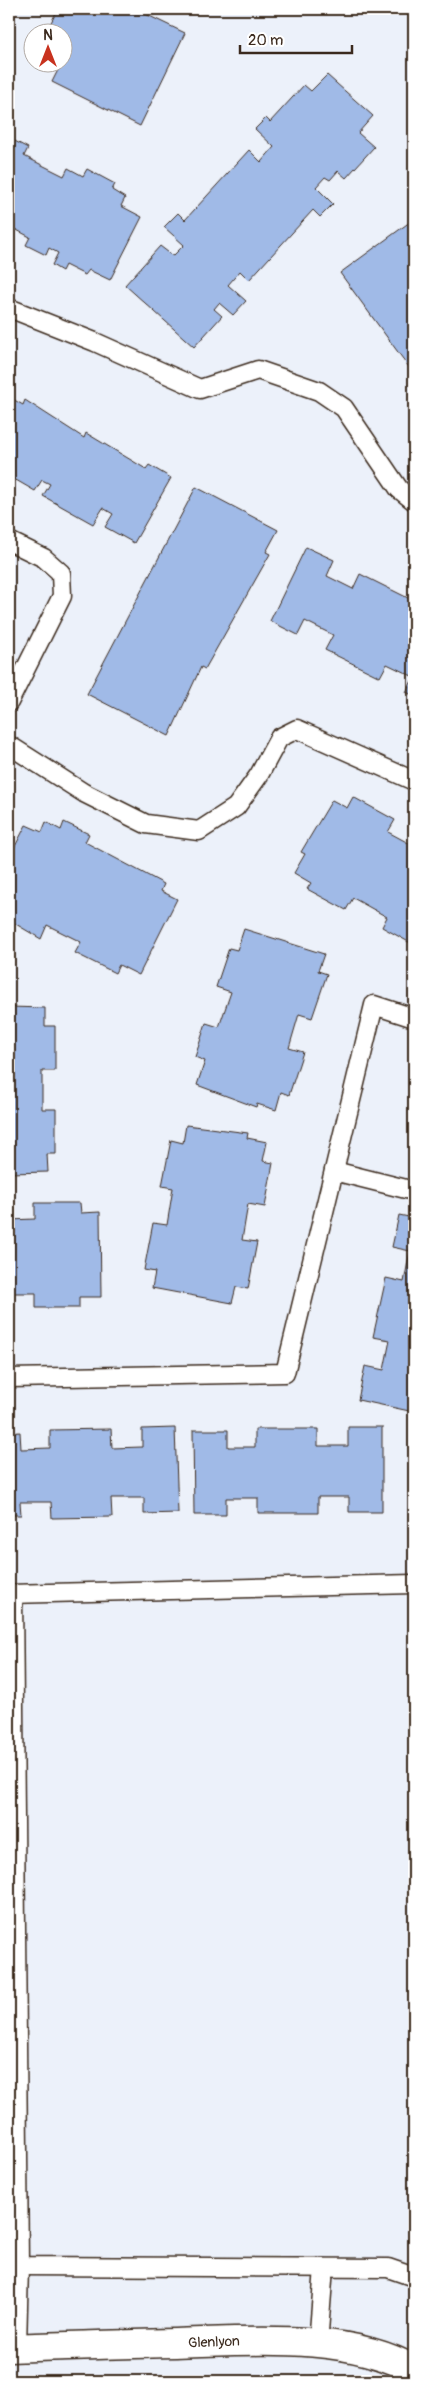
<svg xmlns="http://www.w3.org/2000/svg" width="423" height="2390" font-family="Pangolin,sans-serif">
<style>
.building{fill:#a0bae7;stroke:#3b2a1e}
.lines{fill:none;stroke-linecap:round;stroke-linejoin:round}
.service-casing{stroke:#3b2a1e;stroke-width:21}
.minor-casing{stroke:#3b2a1e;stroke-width:31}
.service{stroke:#fff;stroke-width:18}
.minor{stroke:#fff;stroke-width:28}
.labels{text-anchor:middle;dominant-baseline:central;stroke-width:4;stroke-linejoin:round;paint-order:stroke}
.street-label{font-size:14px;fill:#3b2a1e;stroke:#fff}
</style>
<rect width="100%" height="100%" fill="#ecf1fa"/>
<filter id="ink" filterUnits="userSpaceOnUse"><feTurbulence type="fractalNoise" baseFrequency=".02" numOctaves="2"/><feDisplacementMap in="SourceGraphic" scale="10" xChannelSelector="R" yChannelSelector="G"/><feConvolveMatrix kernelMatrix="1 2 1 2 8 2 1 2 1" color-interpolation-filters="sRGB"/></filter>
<g filter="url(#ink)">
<g class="building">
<polygon points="58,9 135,9 185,33 140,126 52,82 62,62 62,32 46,32"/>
<polygon points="327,75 373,116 358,133 374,147 346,178 338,171 330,180 325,177 316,187 333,204 320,217 313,210 249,280 240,271 228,285 246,301 233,315 219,303 214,309 222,316 194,347 125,285 160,246 173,256 184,245 164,227 178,213 185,220 249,150 261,162 274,147 255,129 266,118 270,122 304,85 311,91"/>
<polygon points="9,138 28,148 24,156 64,176 68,168 83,176 87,169 115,184 112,190 125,198 121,206 142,217 110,280 89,270 85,275 65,265 62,271 52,265 58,253 49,248 46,255 26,245 30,237 9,226"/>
<polygon points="414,219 414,374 340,273"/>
<polygon points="9,397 23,405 25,400 84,438 86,433 146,469 149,465 171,478 134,543 105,527 113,514 103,508 93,524 43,496 50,484 42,480 35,491 9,476"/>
<polygon points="196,487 278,530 266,552 270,554 205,669 201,667 169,736 87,694"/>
<polygon points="306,547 334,560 327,576 353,589 360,574 414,601 414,609 411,615 414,617 414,696 406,692 414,677 387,664 380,677 325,650 333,635 305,621 298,635 270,621"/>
<polygon points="353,797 395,820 388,832 414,846 414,945 382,927 387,917 353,898 346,910 307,889 311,883 294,873 305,854 301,852 332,800 347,808"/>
<polygon points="46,822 61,830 64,822 89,834 85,842 164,884 161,891 177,899 139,975 119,965 115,973 75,953 81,942 47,925 41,939 9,920 12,912 9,910 9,858 26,825 42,832"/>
<polygon points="244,929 324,954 318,971 327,974 312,1018 299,1014 289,1048 303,1052 289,1095 281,1092 276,1110 257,1104 256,1107 197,1085 205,1061 195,1057 206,1023 219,1027 231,992 216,987 229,948 237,950"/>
<polygon points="9,1007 45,1008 45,1026 55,1026 55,1071 42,1071 42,1109 56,1109 56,1154 47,1154 48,1172 9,1173"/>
<polygon points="186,1125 248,1133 247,1138 267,1142 263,1161 273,1163 265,1207 248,1204 242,1240 257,1242 248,1289 236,1287 232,1303 152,1288 155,1272 144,1270 153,1223 167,1225 173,1188 162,1186 171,1140 183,1143"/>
<polygon points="35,1203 80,1203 81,1213 100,1212 101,1297 79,1297 79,1308 36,1308 36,1293 9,1293 9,1220 35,1219"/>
<polygon points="399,1215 414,1218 414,1412 358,1400 365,1366 384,1370 390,1340 373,1337 386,1278 404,1282 410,1251 392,1247"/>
<polygon points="348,1427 382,1427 382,1512 349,1512 349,1497 318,1497 318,1513 258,1513 258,1498 226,1498 226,1515 194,1515 193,1430 228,1430 228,1447 255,1447 255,1429 318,1429 318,1446 348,1446"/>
<polygon points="175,1428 178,1513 144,1514 144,1498 111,1498 112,1517 52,1518 51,1502 20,1502 21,1515 9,1515 9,1433 20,1432 21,1449 50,1448 50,1430 111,1429 112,1448 142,1447 142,1429"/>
</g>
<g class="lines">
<defs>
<g id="service">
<polyline points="9,308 95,342 200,389 258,370 319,391 344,408 399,489 414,501"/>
<polyline points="9,541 44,558 61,573 62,596 9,702"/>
<polyline points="9,745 84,793 146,824 199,831 236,807 259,775 279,738 297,729 414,781"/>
<polyline points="334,1171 414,1191"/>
<polyline points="9,1378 285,1373 374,1005 414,1018"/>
<polyline points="9,1594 414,1584"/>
<polyline points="13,1594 19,2266 388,2268 414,2277"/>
<polyline points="9,2267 19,2266 17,2347"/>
<polyline points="318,2344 324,2268"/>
</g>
<path id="minor" d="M 9,2348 C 64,2346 120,2344 176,2343 C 249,2341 349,2332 414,2370"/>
</defs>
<use href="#service" class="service-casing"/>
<use href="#minor" class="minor-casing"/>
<use href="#service" class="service"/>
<use href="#minor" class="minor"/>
</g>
</g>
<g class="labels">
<g class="street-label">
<text transform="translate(214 2342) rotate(-2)">Glenlyon</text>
</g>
</g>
<rect width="423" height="2390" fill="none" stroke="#fff" stroke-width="30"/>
<rect x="15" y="15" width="393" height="2360" fill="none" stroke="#3b2a1e" stroke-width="2" filter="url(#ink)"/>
<g transform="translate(48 48)"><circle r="24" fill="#ffffff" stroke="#b1aaa5"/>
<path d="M0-4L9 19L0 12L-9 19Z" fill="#c8321e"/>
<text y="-8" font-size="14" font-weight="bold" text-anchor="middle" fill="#3b2a1e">N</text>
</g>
<path d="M240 45v8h112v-8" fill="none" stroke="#3b2a1e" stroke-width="2.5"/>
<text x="248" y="45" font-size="15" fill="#3b2a1e" stroke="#ffffff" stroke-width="4" paint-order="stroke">20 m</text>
</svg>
